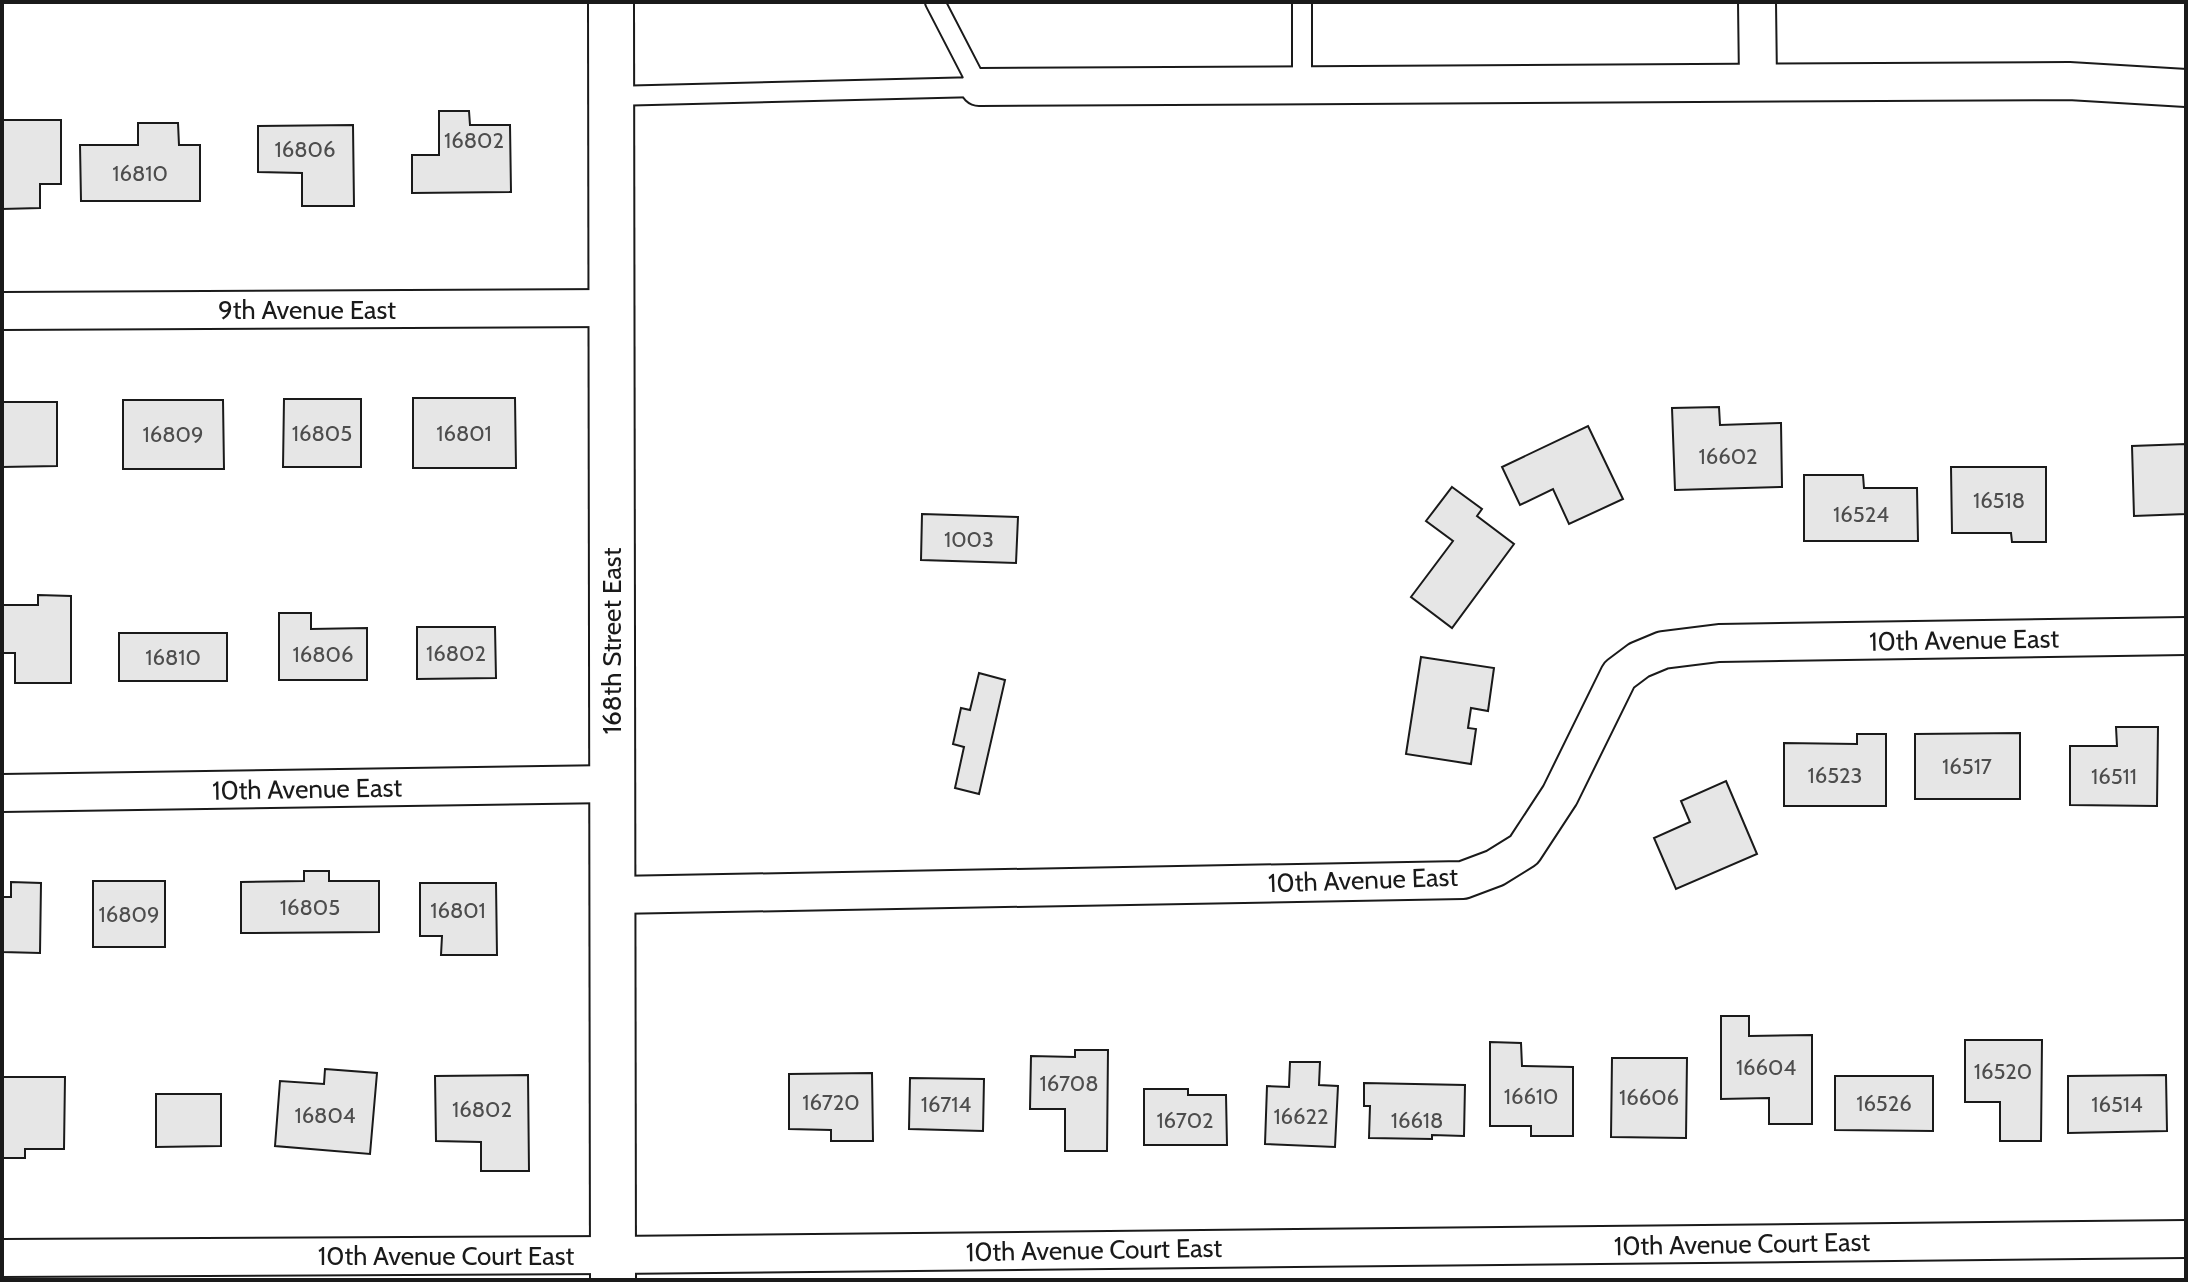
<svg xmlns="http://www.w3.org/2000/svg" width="2188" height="1282" font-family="Cabin,sans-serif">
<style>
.building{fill:#e6e6e6;stroke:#1a1a1a;stroke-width:2}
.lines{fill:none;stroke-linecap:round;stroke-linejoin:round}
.service-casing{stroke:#1a1a1a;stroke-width:22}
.minor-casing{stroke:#1a1a1a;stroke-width:40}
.tertiary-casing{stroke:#1a1a1a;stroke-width:48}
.service{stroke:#fff;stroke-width:18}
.minor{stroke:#fff;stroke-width:36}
.tertiary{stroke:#fff;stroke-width:44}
.labels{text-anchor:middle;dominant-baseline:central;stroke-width:6;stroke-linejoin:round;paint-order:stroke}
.number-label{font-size:22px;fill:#4d4d4d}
.street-label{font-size:26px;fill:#1a1a1a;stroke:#fff}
</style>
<rect width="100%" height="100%" fill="#fff"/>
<g class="building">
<polygon points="439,111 469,111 470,125 510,125 511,192 412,193 412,155 439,155"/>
<polygon points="2,120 61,120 61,184 40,184 40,208 2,209"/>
<polygon points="138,123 178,123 179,145 200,145 200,201 81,201 80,145 138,145"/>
<polygon points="353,125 354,206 302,206 302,173 258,172 258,126"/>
<polygon points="413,398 515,398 516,468 413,468"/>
<polygon points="284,399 361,399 361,467 283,467"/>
<polygon points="123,400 223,400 224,469 123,469"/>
<polygon points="2,402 57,402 57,466 2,467"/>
<polygon points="1719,407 1720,425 1781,423 1782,487 1675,490 1672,408"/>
<polygon points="1588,426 1623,499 1569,524 1553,489 1520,505 1502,467"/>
<polygon points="2186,444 2186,514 2134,516 2132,446"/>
<polygon points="1951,467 2046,467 2046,542 2012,542 2011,533 1952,533"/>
<polygon points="1804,475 1863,475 1864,488 1917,488 1918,541 1804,541"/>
<polygon points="1452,487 1482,509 1477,516 1514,544 1452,628 1411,597 1453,541 1426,521"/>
<polygon points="922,514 1018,517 1016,563 921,560"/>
<polygon points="38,595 71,596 71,683 15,683 15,653 2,653 2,605 38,605"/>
<polygon points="279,613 311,613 311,629 367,628 367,680 279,680"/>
<polygon points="417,627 495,627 496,678 417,679"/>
<rect x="119" y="633" width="108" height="48"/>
<polygon points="1421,657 1494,668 1488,711 1471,708 1468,728 1476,729 1471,764 1406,754"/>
<polygon points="979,673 1005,680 979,794 955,788 964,747 953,744 961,708 970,710"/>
<polygon points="2116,727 2158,727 2157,806 2070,805 2070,746 2117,746"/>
<polygon points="2020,733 2020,799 1915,799 1915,734"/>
<polygon points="1857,734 1886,734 1886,806 1784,806 1784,743 1857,744"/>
<polygon points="1726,781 1757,854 1676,889 1654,838 1690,822 1681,801"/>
<polygon points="304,871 329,871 329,881 379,881 379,932 241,933 241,882 304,881"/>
<rect x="93" y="881" width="72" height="66"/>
<polygon points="11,882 41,883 40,953 2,952 2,897 11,897"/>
<polygon points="420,883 496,883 497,955 441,955 442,936 420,936"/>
<polygon points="1721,1016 1749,1016 1749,1036 1812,1035 1812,1124 1769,1124 1769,1098 1721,1099"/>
<polygon points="1965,1040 2042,1040 2041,1141 2000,1141 2000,1102 1965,1102"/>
<polygon points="1490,1042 1521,1043 1522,1066 1573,1067 1573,1136 1531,1136 1531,1126 1490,1126"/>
<polygon points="1075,1050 1108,1050 1107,1151 1065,1151 1065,1109 1030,1109 1031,1056 1075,1057"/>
<polygon points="1612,1058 1687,1058 1686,1138 1611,1137"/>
<polygon points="1290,1062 1320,1062 1319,1085 1338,1086 1335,1147 1265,1144 1267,1086 1289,1087"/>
<polygon points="325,1069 377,1073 370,1154 275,1146 280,1081 324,1084"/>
<polygon points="872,1073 873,1141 831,1141 831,1130 789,1129 789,1074"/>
<polygon points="528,1075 529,1171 481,1171 481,1142 436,1141 435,1076"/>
<polygon points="2166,1075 2167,1131 2068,1133 2068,1076"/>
<polygon points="1835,1076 1933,1076 1933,1131 1835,1130"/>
<polygon points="2,1077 65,1077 64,1149 25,1149 25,1158 2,1158"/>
<polygon points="910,1078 984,1079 983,1131 909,1129"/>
<polygon points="1364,1083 1465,1085 1464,1136 1432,1135 1432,1139 1369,1138 1370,1106 1364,1106"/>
<polygon points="1144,1089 1188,1089 1188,1095 1226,1095 1227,1145 1144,1145"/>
<polygon points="156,1094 221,1094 221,1146 156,1147"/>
</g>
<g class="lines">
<defs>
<g id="service">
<polyline points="1302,2 1302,84"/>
<polyline points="611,96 979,87 935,2"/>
</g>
<g id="minor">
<polyline points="1757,2 1758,81"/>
<polyline points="979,87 2069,81 2186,88"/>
<polyline points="2,311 612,308"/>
<polyline points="2,793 612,784"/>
<polyline points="614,895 1463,880 1495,868 1524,850 1560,795 1619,675 1639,660 1663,650 1719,643 2186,636"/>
<polyline points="2,1258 613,1255 2186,1239"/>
</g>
<polyline id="tertiary" points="611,2 613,1280"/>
</defs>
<use href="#service" class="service-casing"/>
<use href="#minor" class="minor-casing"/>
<use href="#tertiary" class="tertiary-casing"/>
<use href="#service" class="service"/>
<use href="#minor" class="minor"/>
<use href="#tertiary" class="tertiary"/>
</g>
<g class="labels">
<g class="number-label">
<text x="474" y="140">16802</text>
<text x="305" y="149">16806</text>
<text x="140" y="173">16810</text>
<text x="322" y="433">16805</text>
<text x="464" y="433">16801</text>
<text x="173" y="434">16809</text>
<text x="1728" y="456">16602</text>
<text x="1999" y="500">16518</text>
<text x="1861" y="514">16524</text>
<text x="969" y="539">1003</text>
<text x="456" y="653">16802</text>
<text x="323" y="654">16806</text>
<text x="173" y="657">16810</text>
<text x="1967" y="766">16517</text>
<text x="1835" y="775">16523</text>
<text x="2114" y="776">16511</text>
<text x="310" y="907">16805</text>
<text x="458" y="910">16801</text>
<text x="129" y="914">16809</text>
<text x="1766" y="1067">16604</text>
<text x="2003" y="1071">16520</text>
<text x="1069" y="1083">16708</text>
<text x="1531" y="1096">16610</text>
<text x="1649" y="1097">16606</text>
<text x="831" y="1102">16720</text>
<text x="1884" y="1103">16526</text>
<text x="946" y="1104">16714</text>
<text x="2117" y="1104">16514</text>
<text x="482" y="1109">16802</text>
<text x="325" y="1115">16804</text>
<text x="1301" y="1116">16622</text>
<text x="1185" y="1120">16702</text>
<text x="1417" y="1120">16618</text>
</g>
<g class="street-label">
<text x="307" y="310">9th Avenue East</text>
<text transform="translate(1964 640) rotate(-1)">10th Avenue East</text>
<text transform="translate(612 641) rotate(-90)">168th Street East</text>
<text transform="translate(307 789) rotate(-1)">10th Avenue East</text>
<text transform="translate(1363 880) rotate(-2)">10th Avenue East</text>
<text transform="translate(1742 1244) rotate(-1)">10th Avenue Court East</text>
<text transform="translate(1094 1250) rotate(-1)">10th Avenue Court East</text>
<text x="446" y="1256">10th Avenue Court East</text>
</g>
</g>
<rect width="2188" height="1282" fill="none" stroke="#1a1a1a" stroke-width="8"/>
</svg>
